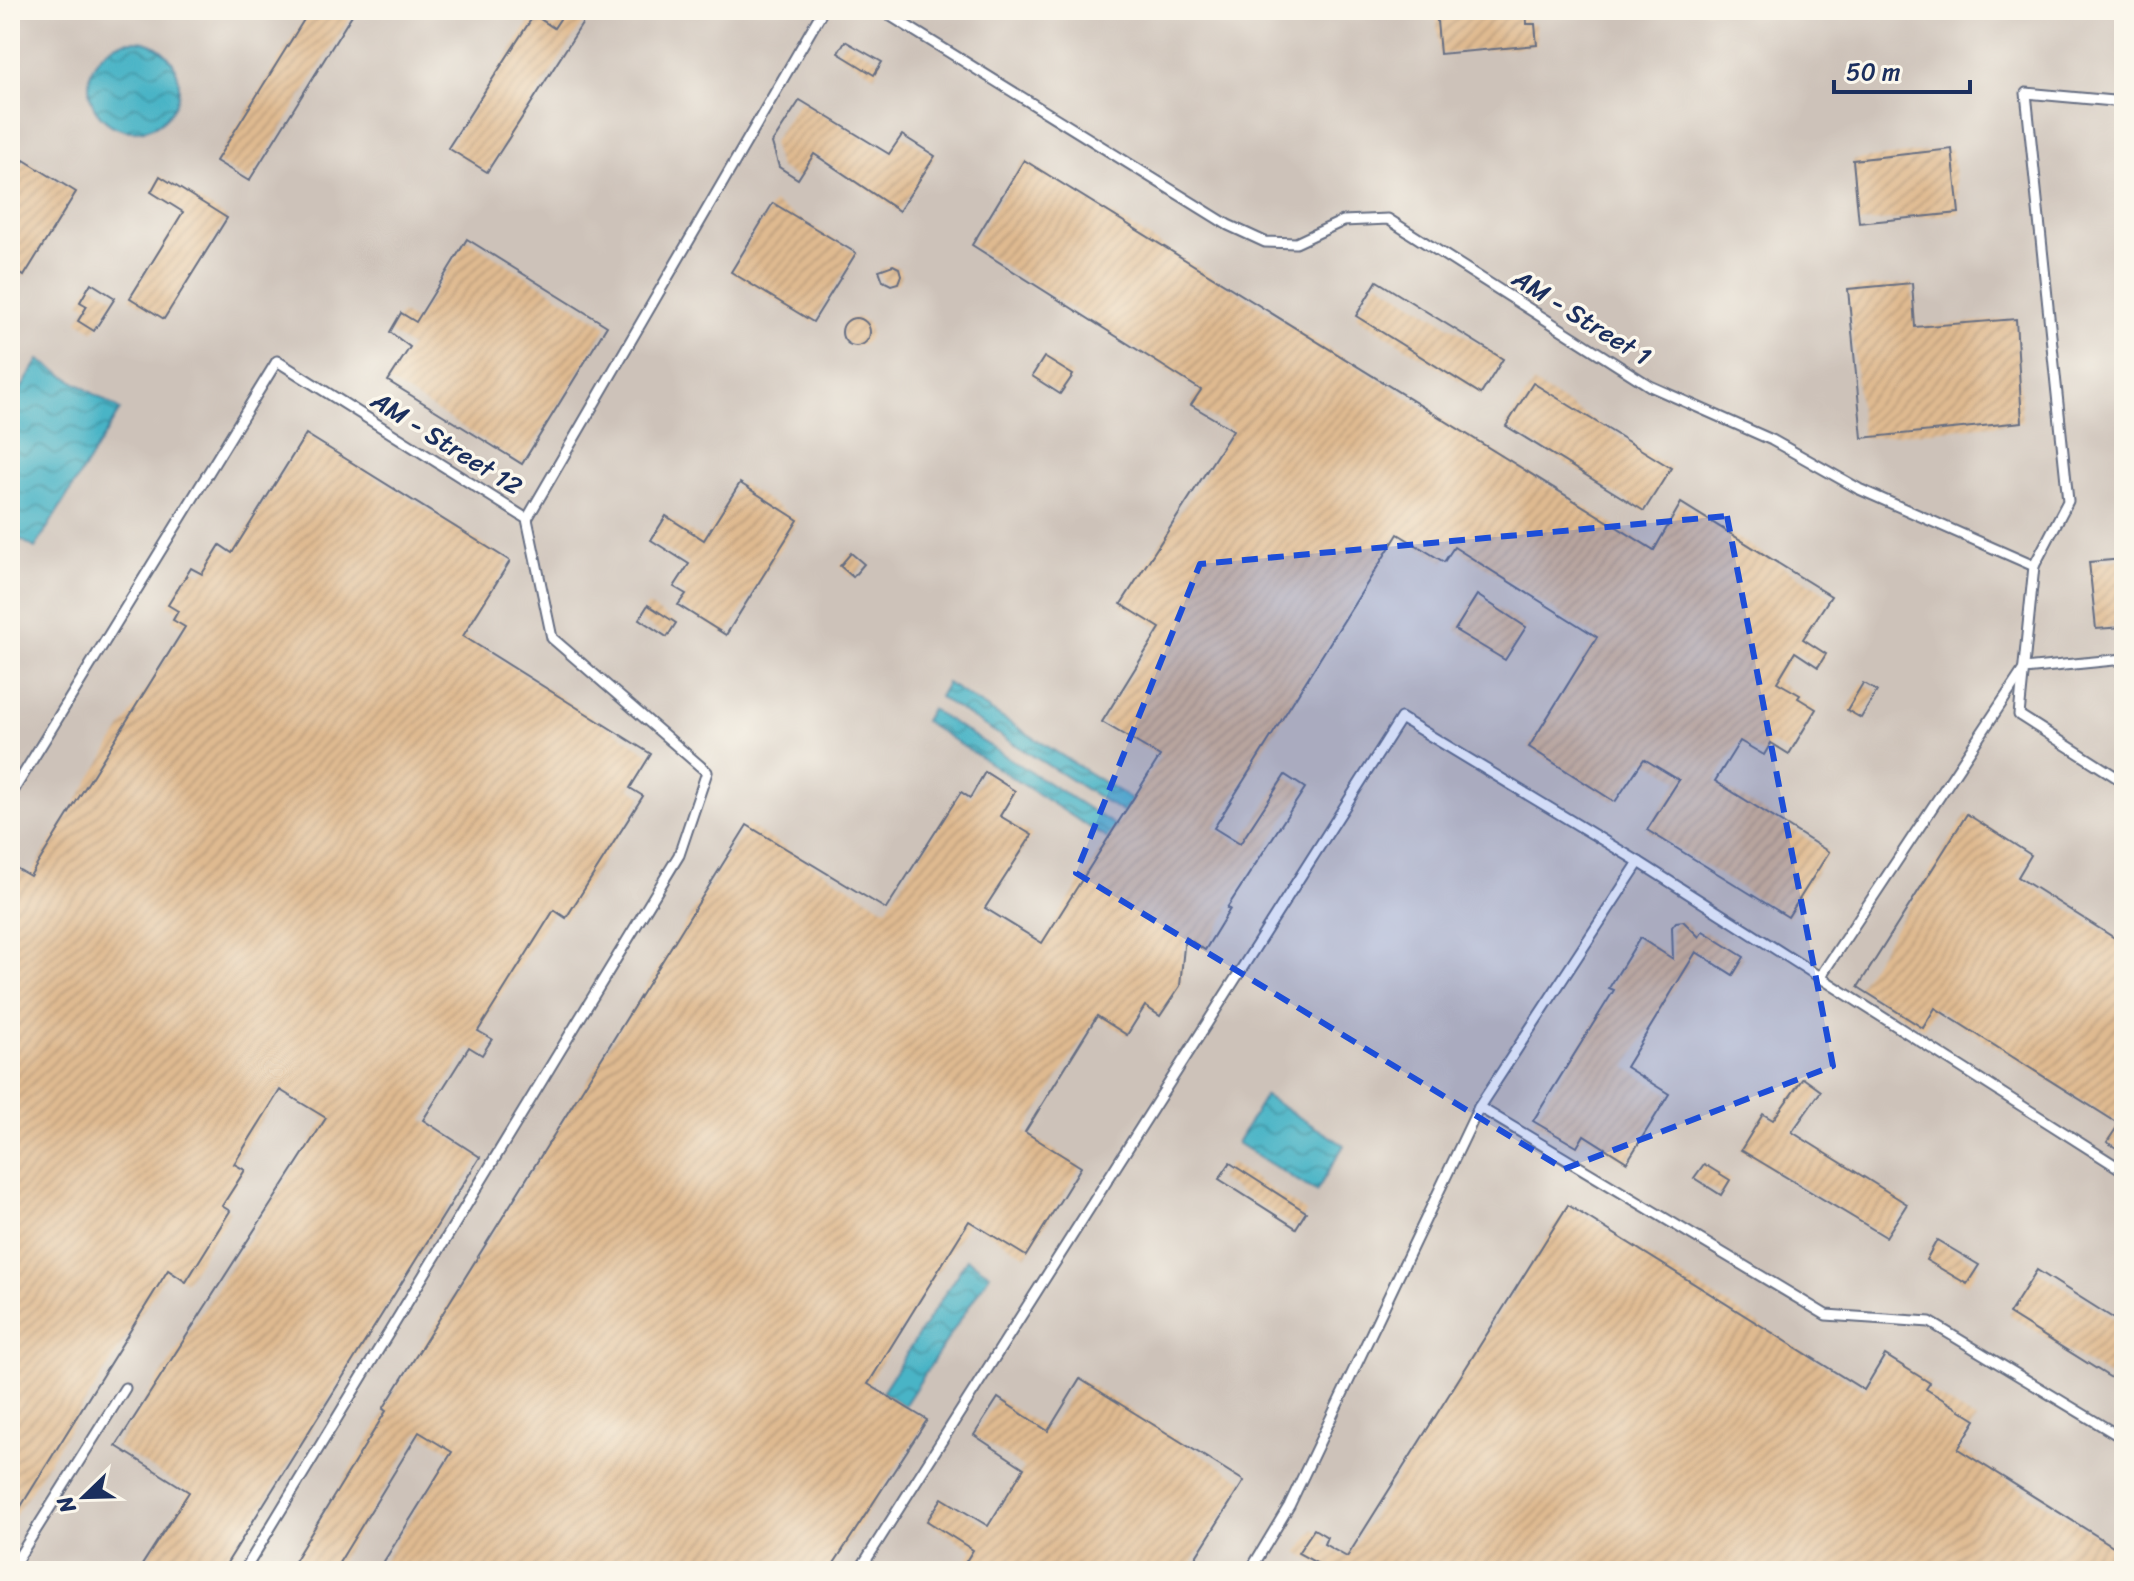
<svg xmlns="http://www.w3.org/2000/svg" width="2134" height="1581" font-family="Sriracha,sans-serif">
<style>
.industrial{fill:#cdc2b9}
.water{fill:url(#water-waves);stroke:#327292;stroke-width:2}
.building{fill:url(#building-hatch)}
.lines{fill:none;stroke-linecap:round;stroke-linejoin:round}
.lane-casing{stroke:#666e82;stroke-width:13}
.lane{stroke:#fff;stroke-width:9}
.marked{fill:#1d4ed8;fill-opacity:0.2;stroke:#1d4ed8;stroke-width:6;stroke-dasharray:16 10;stroke-linejoin:round}
.labels{text-anchor:middle;dominant-baseline:central;stroke-width:7;stroke-linejoin:round;paint-order:stroke}
.street-label{font-size:26px;fill:#1b2f5e;stroke:#fbf7ec}
</style>
<defs>
<pattern id="water-waves" width="16" height="10" patternUnits="userSpaceOnUse" patternTransform="scale(2)"><rect width="16" height="10" fill="#49b4c6"/><path d="M0 5q4-4 8 0t8 0" fill="none" stroke="#3c93a4"/></pattern>
<pattern id="building-hatch" width="6" height="6" patternUnits="userSpaceOnUse" patternTransform="scale(2)"><rect width="6" height="6" fill="#dfba90"/><path d="M-1 1l2-2M0 6l6-6M5 7l2-2" fill="none" stroke="#bfa07f"/></pattern>
</defs>
<rect width="100%" height="100%" fill="#fbf7ec"/>
<filter id="ink" filterUnits="userSpaceOnUse"><feTurbulence type="fractalNoise" baseFrequency=".0125" numOctaves="2"/><feDisplacementMap in="SourceGraphic" scale="16" xChannelSelector="R" yChannelSelector="G"/><feConvolveMatrix kernelMatrix="1 2 1 2 8 2 1 2 1" color-interpolation-filters="sRGB"/></filter>
<filter id="wash" filterUnits="userSpaceOnUse"><feTurbulence type="fractalNoise" baseFrequency=".006" numOctaves="4" result="noise"/><feDisplacementMap in="SourceGraphic" scale="32" xChannelSelector="R" yChannelSelector="G"/><feGaussianBlur stdDeviation="1.8" result="paint"/><feColorMatrix in="noise" values="0 0 0 0 0 0 0 0 0 0 0 0 0 0 0 0 0 1.4 0 .05"/><feComposite in="paint" operator="in"/></filter>
<g filter="url(#wash)">
<rect width="100%" height="100%" fill="#f1e2c5"/>
<rect class="industrial" x="10" y="10" width="2114" height="1561"/>
<g class="water">
<circle cx="134" cy="86" r="45"/>
<polygon points="39,360 120,410 35,548 10,533 10,407"/>
<polygon points="947,683 1132,800 1124,813 939,697"/>
<polygon points="931,709 1116,826 1108,839 924,721"/>
<polygon points="1265,1096 1344,1145 1316,1192 1237,1143"/>
<polygon points="967,1259 990,1274 904,1406 882,1392"/>
</g>
<g id="blocks">
<g class="building">
<polygon points="310,10 355,10 249,181 216,161"/>
<polygon points="566,10 591,10 487,172 448,148 534,15 554,28"/>
<polygon points="1436,10 1526,10 1527,24 1535,24 1537,45 1440,54"/>
<polygon points="845,41 882,62 874,75 838,53"/>
<polygon points="800,100 889,154 902,135 935,156 899,211 814,154 798,179 779,167 772,143"/>
<polygon points="1952,149 1959,213 1859,223 1853,160"/>
<polygon points="24,160 76,192 24,276 10,267 10,184"/>
<polygon points="1024,160 1654,550 1681,503 1831,596 1803,639 1826,654 1818,667 1795,652 1777,682 1800,695 1798,698 1816,709 1789,754 1771,743 1764,755 1740,741 1715,781 1829,852 1788,917 1647,830 1679,780 1644,759 1615,802 1529,747 1597,637 1454,547 1444,562 1398,534 1214,828 1240,844 1285,775 1305,788 1227,908 1230,909 1205,950 1185,937 1180,986 1160,1016 1145,1006 1127,1035 1097,1016 1025,1132 1081,1167 1026,1256 969,1221 868,1384 927,1420 829,1571 378,1571 452,1452 419,1432 334,1571 288,1571 386,1411 383,1409 747,825 886,909 961,792 970,798 985,772 1015,791 1000,816 1032,835 985,908 1042,943 1160,756 1102,722 1160,628 1121,604 1233,430 1191,405 1201,390 972,245"/>
<polygon points="160,176 227,218 164,319 130,298 183,212 151,192"/>
<polygon points="773,203 856,253 813,322 731,272"/>
<polygon points="467,239 607,326 522,464 388,381 410,347 390,332 401,313 416,322"/>
<polygon points="893,265 899,268 901,275 898,283 891,285 883,281 879,270"/>
<polygon points="1377,281 1503,359 1481,394 1356,316"/>
<polygon points="91,283 115,298 94,331 78,321 87,306 80,302"/>
<polygon points="1912,283 1915,327 2016,319 2022,422 1862,438 1848,289"/>
<circle cx="856" cy="332" r="14"/>
<polygon points="1044,357 1073,375 1060,394 1032,376"/>
<polygon points="1533,383 1671,468 1644,511 1506,426"/>
<polygon points="306,434 510,561 463,636 651,754 630,788 643,796 566,918 554,910 478,1031 492,1039 482,1055 469,1047 423,1120 480,1157 222,1571 152,1571 142,1565 189,1492 116,1446 326,1118 280,1090 234,1164 245,1170 222,1206 230,1211 186,1282 168,1270 10,1524 10,877 16,868 30,876 185,627 173,620 178,611 168,605 191,568 202,574 220,545 232,553"/>
<polygon points="740,483 798,520 726,635 678,605 686,594 674,587 689,564 651,540 666,516 704,540"/>
<polygon points="851,553 864,564 853,577 840,566"/>
<polygon points="2124,559 2124,627 2096,629 2089,562"/>
<polygon points="1477,595 1526,627 1505,660 1455,630"/>
<polygon points="648,605 676,623 667,637 639,619"/>
<polygon points="1863,683 1877,691 1861,718 1847,710"/>
<polygon points="1967,814 2031,855 2018,877 2124,944 2124,1153 2107,1142 2119,1124 1935,1008 1923,1028 1858,987"/>
<polygon points="1683,921 1699,937 1703,931 1744,957 1733,975 1696,952 1626,1067 1669,1094 1627,1162 1584,1135 1577,1147 1533,1121 1614,990 1609,988 1640,938 1673,959 1672,927 1676,922"/>
<polygon points="1803,1078 1821,1091 1792,1132 1907,1204 1886,1237 1741,1150 1763,1114 1773,1120"/>
<polygon points="1230,1163 1306,1212 1296,1228 1219,1179"/>
<polygon points="1704,1164 1730,1180 1721,1195 1694,1178"/>
<polygon points="1568,1205 1864,1390 1885,1355 1930,1383 1926,1389 1976,1420 1958,1449 2124,1553 2124,1571 1331,1571 1298,1553 1314,1529 1327,1537 1324,1544 1347,1557"/>
<polygon points="1937,1240 1979,1265 1967,1284 1926,1260"/>
<polygon points="2037,1270 2124,1325 2124,1386 2009,1314"/>
<polygon points="1080,1379 1244,1481 1187,1571 960,1571 973,1550 927,1521 942,1498 988,1526 1024,1468 974,1435 998,1398 1048,1431"/>
</g>
</g>
</g>
<g filter="url(#ink)">
<use href="#blocks" fill-opacity="0" stroke="#666e82" stroke-width="2"/>
<g class="lines">
<defs>
<g id="lane">
<polyline points="881,10 1228,225 1265,242 1296,243 1343,221 1388,219 1650,386 1772,440 1859,489 2034,566 2019,715 2124,782"/>
<polyline points="2034,566 2068,501 2026,93 2124,102"/>
<polyline points="10,796 277,361 527,519 823,10"/>
<polyline points="1820,977 2024,669 2124,659"/>
<polyline points="2124,1171 1639,862 1479,1107 1826,1315 1930,1322 2124,1439"/>
<polyline points="10,1571 125,1388"/>
<polyline points="244,1571 679,855 707,772 552,638 527,519"/>
<polyline points="859,1571 1401,718 1639,862"/>
<polyline points="1250,1571 1289,1506 1479,1107"/>
</g>
</defs>
<use href="#lane" class="lane-casing"/>
<use href="#lane" class="lane"/>
</g>
</g>
<path class="marked" d="M 1727,516 L 1833,1066 L 1564,1169 L 1076,873 L 1200,564 Z"/>
<g class="labels">
<g class="street-label">
<text transform="translate(1582 317) rotate(32)">AM - Street 1</text>
<text transform="translate(447 443) rotate(32)">AM - Street 12</text>
</g>
</g>
<rect width="2134" height="1581" fill="none" stroke="#fbf7ec" stroke-width="40"/>
<g transform="translate(84 1497) rotate(247)" stroke="#fbf7ec" stroke-width="6" paint-order="stroke">
<path d="M0-6L14 30L0 20L-14 30Z" fill="#1b2f5e"/>
<text y="-12" font-size="22" font-weight="bold" text-anchor="middle" fill="#1b2f5e">N</text>
</g>
<path d="M1834 80v12h136v-12" fill="none" stroke="#1b2f5e" stroke-width="4"/>
<text x="1846" y="80" font-size="24" fill="#1b2f5e" stroke="#fbf7ec" stroke-width="6" paint-order="stroke">50 m</text>
</svg>
